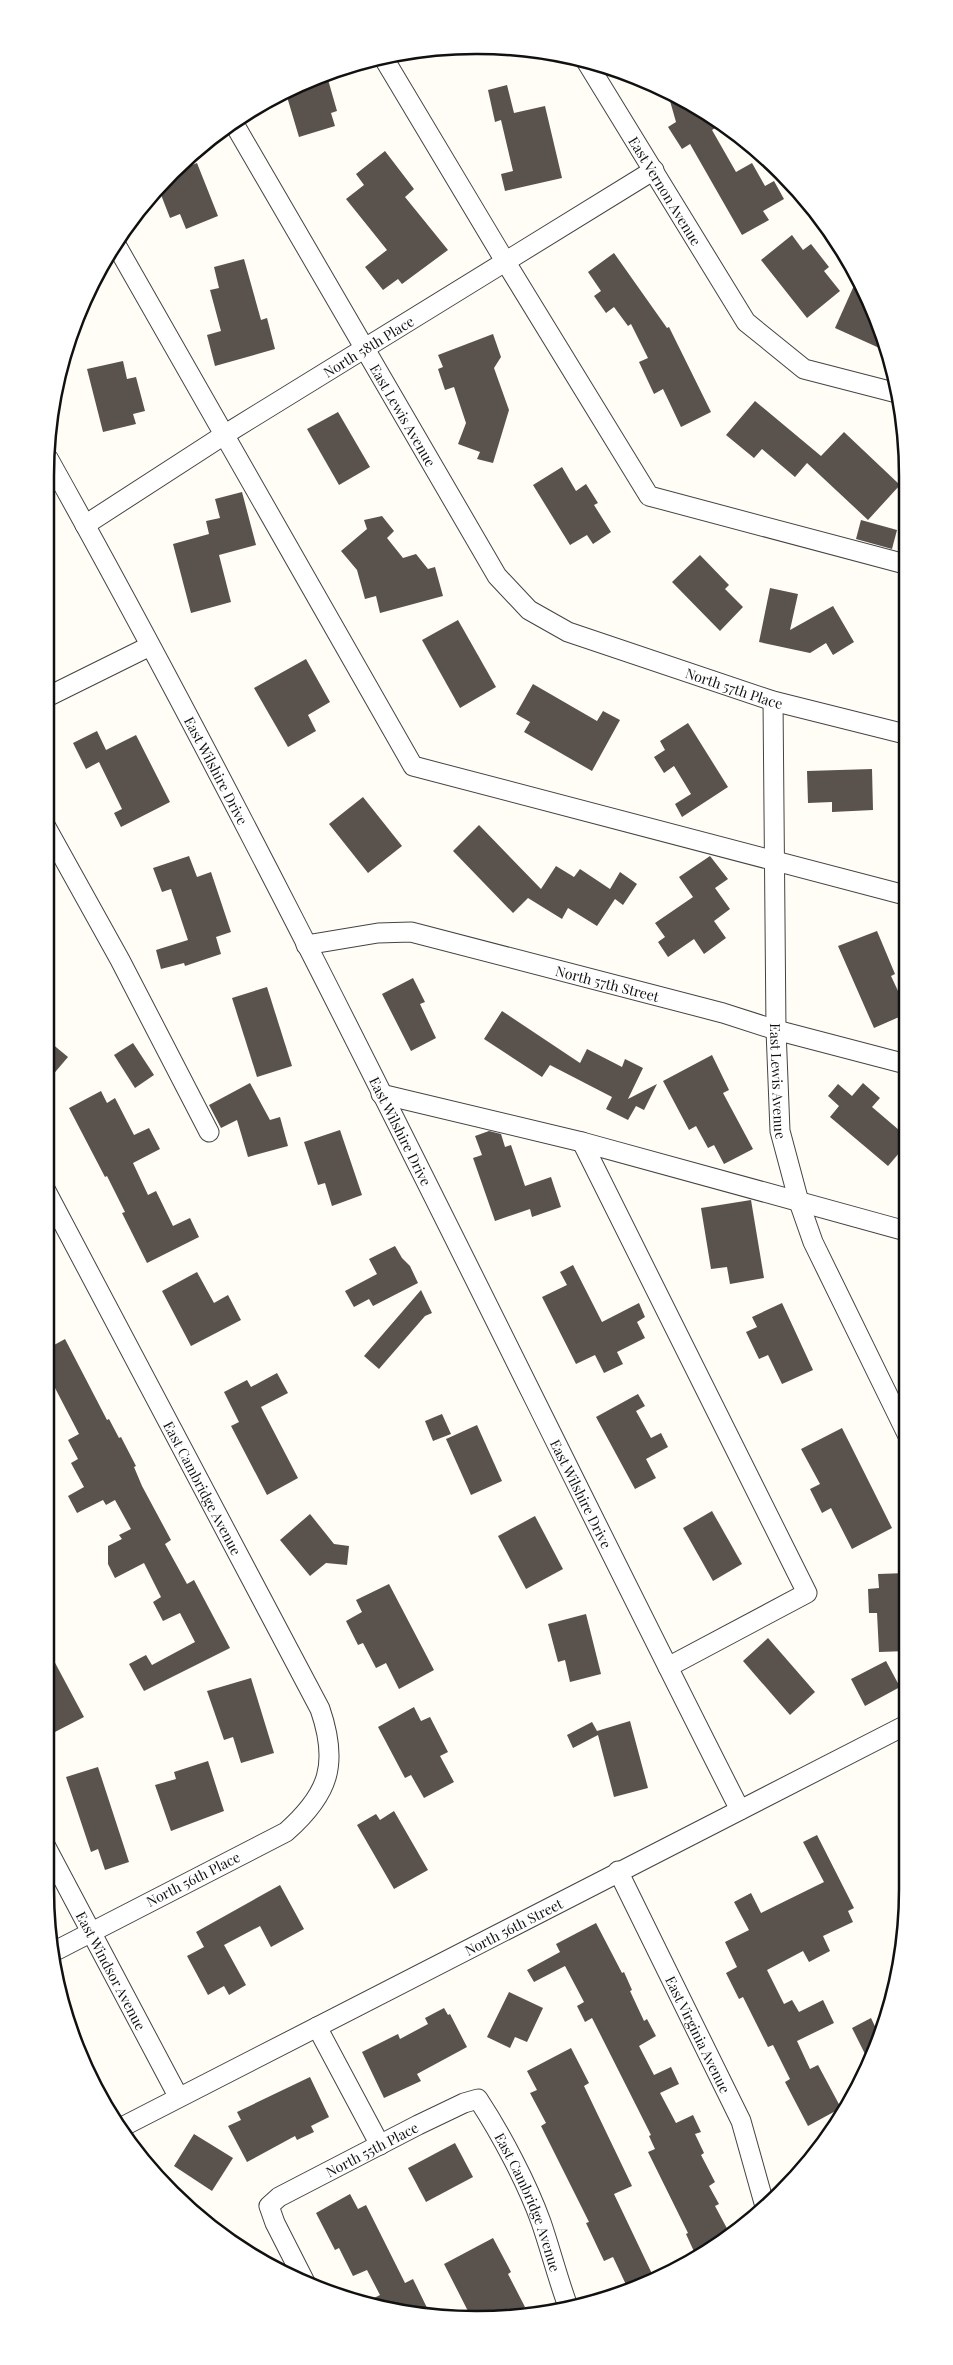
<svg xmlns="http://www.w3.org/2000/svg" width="953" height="2365" font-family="'Playfair Display',serif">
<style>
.building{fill:#5a524d}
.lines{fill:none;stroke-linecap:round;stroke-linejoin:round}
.minor-casing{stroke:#444;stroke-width:21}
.minor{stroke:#fff;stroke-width:19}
.labels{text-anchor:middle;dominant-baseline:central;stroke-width:5;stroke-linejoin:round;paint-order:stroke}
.street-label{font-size:14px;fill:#111;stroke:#fff}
.rim{fill:none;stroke:#111;stroke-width:2.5}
</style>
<rect width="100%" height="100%" fill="#fffdf5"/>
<g class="building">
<polygon points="327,76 337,111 331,113 335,126 299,137 285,90 317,78"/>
<polygon points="507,85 514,113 545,106 562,178 505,191 501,174 513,171 501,120 495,122 488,90"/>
<polygon points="668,94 716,118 723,123 712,130 736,172 752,163 765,186 774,181 784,199 763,211 769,220 742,235 690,144 682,149 668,127 676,122"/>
<polygon points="385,151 414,189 405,197 448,250 402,284 398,279 383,290 365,267 387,250 346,199 364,185 356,174"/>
<polygon points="197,163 218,216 186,229 180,214 170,218 158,187 172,173"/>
<polygon points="792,235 803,250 811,244 829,267 824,271 840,291 807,318 761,260"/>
<polygon points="614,253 667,328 669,327 711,412 681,427 663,389 654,394 639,362 648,358 631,324 628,326 614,307 606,313 594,296 601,291 588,272"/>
<polygon points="244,259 261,320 267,318 275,349 215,366 207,335 221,331 210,290 219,288 214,267"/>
<polygon points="856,281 875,311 886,351 835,328"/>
<polygon points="493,334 501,357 494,368 509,410 493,463 477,459 480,452 458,444 466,423 454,387 445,390 438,369 443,367 438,355"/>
<polygon points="123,361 127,379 136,377 145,411 133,414 136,424 103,432 87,369"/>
<polygon points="755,401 821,456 844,432 900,485 868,520 807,463 795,477 762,449 754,458 726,435"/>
<polygon points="338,412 370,467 339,485 307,429"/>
<polygon points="562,467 576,491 586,484 598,503 594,505 611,532 593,544 587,535 570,545 533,485"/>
<polygon points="242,492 256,545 219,555 231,602 191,613 173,544 209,534 206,521 220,518 215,499"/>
<polygon points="382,516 394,531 387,538 403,558 416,554 428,569 435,567 443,596 380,613 376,596 365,599 357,570 341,551 367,529 364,520"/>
<polygon points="861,520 897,530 892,549 856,539"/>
<polygon points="700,555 729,585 725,589 743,607 720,631 672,582"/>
<polygon points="770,588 798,594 790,630 833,606 854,642 833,655 826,643 810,653 759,642"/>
<polygon points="458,620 496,687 460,708 422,640"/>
<polygon points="306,659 330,702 308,715 316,731 288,747 254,688"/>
<polygon points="533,684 597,721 603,711 620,720 592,771 524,732 530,722 516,714"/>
<polygon points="688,723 728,787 682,817 675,804 691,794 674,766 664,773 654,757 665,750 660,741"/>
<polygon points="97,731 106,750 136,735 170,802 121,827 114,813 122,809 99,762 86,769 73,743"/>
<polygon points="872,769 873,810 832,812 832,802 808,803 807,771"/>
<polygon points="363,797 402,846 368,873 329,824"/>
<polygon points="479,825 541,889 556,866 574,877 580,869 610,889 620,872 637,884 623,905 615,899 597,926 568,908 562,919 528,898 513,913 453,851"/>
<polygon points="189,856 197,877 211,872 231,932 216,937 221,954 185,966 184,963 161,969 156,950 188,940 171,889 162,892 153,868"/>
<polygon points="710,856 728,879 715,888 730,909 714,921 726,938 704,954 694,939 668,957 658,942 665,937 655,923 693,897 679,877"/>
<polygon points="877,931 895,974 891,976 906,1008 906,1014 874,1028 838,946"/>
<polygon points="413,978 425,1002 420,1004 436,1038 411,1051 382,994"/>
<polygon points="267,987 292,1066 257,1077 232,998"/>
<polygon points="502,1011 580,1063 587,1049 622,1067 625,1059 643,1068 628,1099 657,1084 644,1110 636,1106 628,1120 606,1109 612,1097 550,1065 542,1077 484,1039"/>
<polygon points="45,1038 68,1057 45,1084"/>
<polygon points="133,1043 154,1075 135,1088 114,1055"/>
<polygon points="712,1055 729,1090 723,1093 753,1149 724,1164 714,1145 708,1148 696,1126 689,1130 663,1081"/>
<polygon points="250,1083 270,1120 280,1117 288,1146 248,1157 237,1120 221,1128 209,1105"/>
<polygon points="863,1083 880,1098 872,1107 906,1136 906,1145 888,1166 830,1117 839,1106 828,1096 838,1084 852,1096"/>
<polygon points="101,1091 107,1103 115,1098 134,1135 149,1128 160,1149 133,1163 148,1195 156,1191 173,1226 190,1218 199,1237 147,1263 122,1213 125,1212 107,1176 105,1177 69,1108"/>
<polygon points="340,1130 362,1195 332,1206 325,1183 318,1185 304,1142"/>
<polygon points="489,1131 501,1134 505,1147 511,1145 525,1186 551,1177 561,1207 532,1217 530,1209 495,1221 473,1158 482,1155 475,1136"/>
<polygon points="751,1200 764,1278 730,1284 727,1267 711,1269 701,1208"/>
<polygon points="395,1246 402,1258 410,1266 418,1283 373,1306 369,1299 354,1307 345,1291 377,1274 369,1259"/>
<polygon points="573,1265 602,1322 639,1303 645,1317 637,1322 645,1338 617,1352 623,1364 604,1373 595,1355 576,1364 542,1297 567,1285 560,1272"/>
<polygon points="197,1272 214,1303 228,1295 241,1320 191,1346 162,1291"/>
<polygon points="421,1290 432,1313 425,1316 379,1369 364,1356"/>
<polygon points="782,1303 813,1370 782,1384 768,1355 759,1359 746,1332 757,1327 752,1317"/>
<polygon points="65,1339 107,1420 109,1419 119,1438 121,1437 136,1466 134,1467 142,1486 171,1540 165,1544 187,1584 194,1580 230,1648 144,1691 129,1664 146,1655 152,1665 195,1642 180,1613 163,1621 153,1602 161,1597 144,1563 115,1578 108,1564 108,1546 122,1539 119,1535 131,1529 115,1500 106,1505 103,1500 77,1513 68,1496 84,1487 71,1463 78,1459 68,1440 79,1434 55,1388 45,1394 45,1350"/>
<polygon points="277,1373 288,1393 261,1407 298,1478 267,1495 231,1426 239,1422 224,1392 247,1380 251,1387"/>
<polygon points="638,1394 645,1406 636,1411 651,1438 661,1433 668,1447 646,1459 656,1478 635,1489 596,1417"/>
<polygon points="442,1414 451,1434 433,1441 425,1421"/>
<polygon points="477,1425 502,1481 471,1495 446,1439"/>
<polygon points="842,1428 892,1528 852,1549 831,1508 822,1513 810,1489 820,1484 801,1449"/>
<polygon points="712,1511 742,1564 713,1581 683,1528"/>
<polygon points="310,1514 334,1544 349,1546 347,1565 326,1563 310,1576 280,1540"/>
<polygon points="535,1516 563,1569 526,1589 498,1536"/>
<polygon points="907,1573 907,1651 879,1652 877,1613 869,1613 868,1589 879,1588 878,1574"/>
<polygon points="389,1584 434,1670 399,1689 386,1663 376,1668 363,1643 358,1645 346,1621 362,1612 356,1600"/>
<polygon points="586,1614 601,1674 570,1682 565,1660 558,1662 548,1624"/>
<polygon points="768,1638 815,1692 790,1715 743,1661"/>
<polygon points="45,1644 84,1717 51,1734 45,1724"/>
<polygon points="886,1661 900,1687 865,1706 851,1679"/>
<polygon points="251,1678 274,1753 241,1763 233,1737 224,1740 207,1691"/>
<polygon points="414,1707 421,1721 430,1717 448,1752 440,1756 454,1782 424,1798 411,1775 405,1778 378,1727"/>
<polygon points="630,1721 648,1788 614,1797 598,1735 573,1748 567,1735 592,1722 597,1731"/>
<polygon points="208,1761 224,1811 171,1831 155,1785 176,1779 174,1772"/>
<polygon points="98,1767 129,1862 105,1870 98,1849 91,1852 66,1777"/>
<polygon points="394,1811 428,1870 394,1889 357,1825 376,1814 380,1820"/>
<polygon points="817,1835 854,1908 848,1911 853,1922 823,1936 830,1951 809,1962 803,1951 767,1970 784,2004 792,2000 799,2012 823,2000 834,2023 797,2041 810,2069 818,2065 841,2108 808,2126 785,2082 790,2079 773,2045 768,2047 743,1997 739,1999 726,1973 737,1967 725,1942 749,1930 734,1902 751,1893 761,1913 824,1882 803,1842"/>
<polygon points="280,1885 304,1929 271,1947 260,1926 224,1945 246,1985 229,1995 224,1986 208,1995 187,1956 204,1947 196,1932"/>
<polygon points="596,1923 622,1973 624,1972 632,1990 630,1991 644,2021 647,2019 656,2036 639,2046 654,2075 671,2067 679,2084 660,2093 676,2123 693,2115 701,2132 695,2134 704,2153 701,2155 715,2182 709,2186 719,2204 715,2206 730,2234 716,2247 697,2258 686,2234 688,2233 648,2152 655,2149 649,2136 651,2135 592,2018 585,2022 577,2006 584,2002 565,1966 534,1982 527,1970 560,1952 556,1944"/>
<polygon points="509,1992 543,2008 527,2042 515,2037 510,2048 487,2037"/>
<polygon points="444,2008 448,2015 450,2014 467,2047 417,2074 421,2081 384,2098 362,2052 398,2034 400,2039 428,2024 425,2018"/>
<polygon points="871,2018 880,2037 868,2060 852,2028"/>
<polygon points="571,2048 589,2083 584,2086 632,2186 614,2194 655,2280 629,2291 613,2257 604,2261 586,2223 589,2222 541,2126 546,2123 530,2093 537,2090 527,2071"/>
<polygon points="310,2077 329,2117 311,2126 314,2132 297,2140 295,2136 247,2162 228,2126 241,2120 237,2112"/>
<polygon points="194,2134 233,2158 212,2191 174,2166"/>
<polygon points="455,2143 473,2177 426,2202 408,2168"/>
<polygon points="350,2194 358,2209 366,2205 405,2283 413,2279 431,2316 420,2316 364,2303 380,2295 367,2270 353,2276 339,2248 335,2250 316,2213"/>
<polygon points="493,2238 511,2272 508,2274 525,2307 513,2313 470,2315 444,2264"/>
</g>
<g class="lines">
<defs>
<g id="minor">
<polyline points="383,57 505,261 649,496 905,564"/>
<path id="s1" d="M 586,61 L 746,322 L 804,369 L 897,393"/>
<path id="s2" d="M 233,122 L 497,576 L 529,610 L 568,632 L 773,701 L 905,734"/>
<polyline points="115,243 413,766 905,895"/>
<path id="s3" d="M 48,458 C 295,900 511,1359 740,1810"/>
<path id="s4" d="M 85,525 L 224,435 L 654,170"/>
<polyline points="45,698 150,646"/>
<path id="s5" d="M 773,701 L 776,1030 L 780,1131 L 799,1202 L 813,1242 L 907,1434"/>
<polyline points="45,825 120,960 209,1132"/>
<path id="s6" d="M 306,945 L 378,933 L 411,932 L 723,1013 L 776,1030 L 906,1064"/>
<polyline points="381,1094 582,1142 906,1231"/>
<polyline points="582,1142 807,1593 668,1667"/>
<path id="s7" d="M 45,1189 L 320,1709 C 339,1764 329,1794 286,1832 L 55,1951"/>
<path id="s8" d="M 45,1845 L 178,2096"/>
<path id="s9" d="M 618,1871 L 741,2121 L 764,2203"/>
<polyline points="317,2027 380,2145"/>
<path id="s10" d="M 120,2128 L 908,1724"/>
<path id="s11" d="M 305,2282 L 275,2223 L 269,2206 L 279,2197 L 418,2125 L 464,2103 L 478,2099 C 501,2134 527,2183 541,2222 C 551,2251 558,2280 569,2309"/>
</g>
</defs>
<use href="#minor" class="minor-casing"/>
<use href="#minor" class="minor"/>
</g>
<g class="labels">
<g class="street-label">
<text stroke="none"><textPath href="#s1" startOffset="152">East Vernon Avenue</textPath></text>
<text stroke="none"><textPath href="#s4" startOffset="335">North 58th Place</textPath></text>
<text stroke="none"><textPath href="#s2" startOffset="339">East Lewis Avenue</textPath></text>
<text stroke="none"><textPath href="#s2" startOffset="792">North 57th Place</textPath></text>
<text stroke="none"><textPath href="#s3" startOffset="355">East Wilshire Drive</textPath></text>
<text stroke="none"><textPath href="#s6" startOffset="309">North 57th Street</textPath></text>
<text stroke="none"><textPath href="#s5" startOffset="380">East Lewis Avenue</textPath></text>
<text stroke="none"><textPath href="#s3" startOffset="760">East Wilshire Drive</textPath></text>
<text stroke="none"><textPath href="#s7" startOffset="338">East Cambridge Avenue</textPath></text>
<text stroke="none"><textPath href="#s3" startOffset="1165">East Wilshire Drive</textPath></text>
<text transform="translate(193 1879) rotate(-27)">North 56th Place</text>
<text stroke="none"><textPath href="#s10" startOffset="442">North 56th Street</textPath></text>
<text stroke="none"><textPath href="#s8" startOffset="142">East Windsor Avenue</textPath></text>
<text stroke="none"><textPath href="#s9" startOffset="182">East Virginia Avenue</textPath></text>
<text stroke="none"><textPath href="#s11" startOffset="202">North 55th Place</textPath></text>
<text stroke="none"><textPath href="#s11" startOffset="435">East Cambridge Avenue</textPath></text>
</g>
</g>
<path d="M0 0H953V2365H0ZM476 54H477A422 422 0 0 1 899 476V1889A422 422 0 0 1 477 2311H476A422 422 0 0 1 54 1889V476A422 422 0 0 1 476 54Z" fill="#fff" fill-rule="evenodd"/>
<path class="rim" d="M476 54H477A422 422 0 0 1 899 476V1889A422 422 0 0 1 477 2311H476A422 422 0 0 1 54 1889V476A422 422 0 0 1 476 54Z"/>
</svg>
